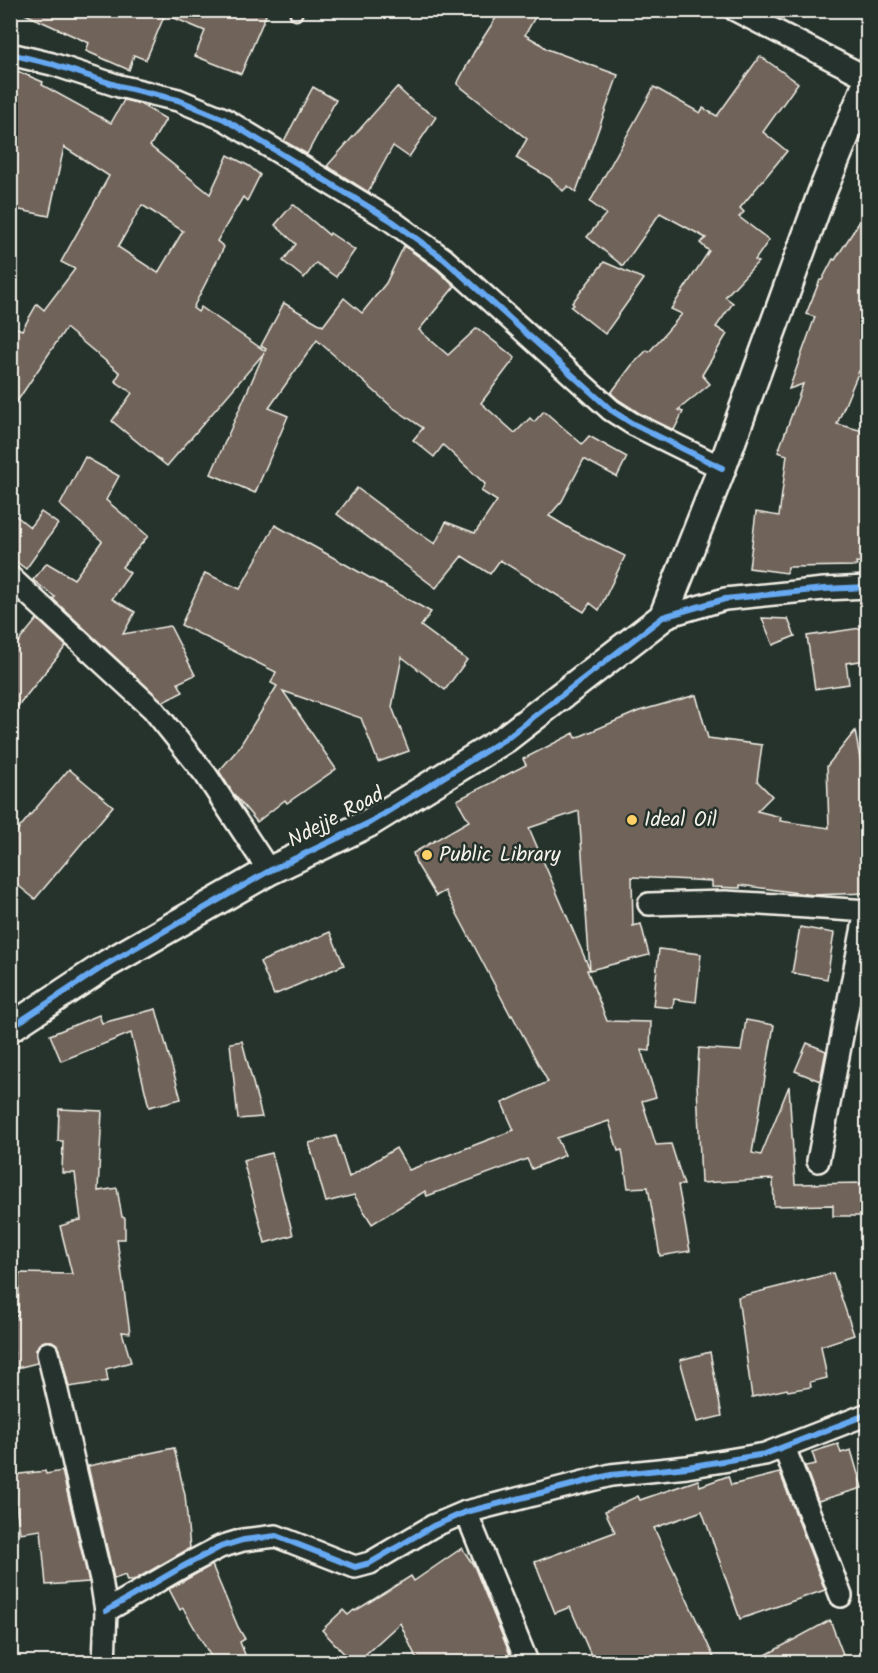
<svg xmlns="http://www.w3.org/2000/svg" width="878" height="1673" font-family="Kalam,sans-serif">
<style>
.building{fill:#70645a;stroke:#f4f1e8;stroke-width:1.5;fill-rule:evenodd}
.lines{fill:none;stroke-linecap:round;stroke-linejoin:round}
.service-casing{stroke:#f4f1e8;stroke-width:15}
.minor-casing{stroke:#f4f1e8;stroke-width:26}
.tertiary-casing{stroke:#f4f1e8;stroke-width:32}
.service{stroke:#26332d;stroke-width:10}
.minor{stroke:#26332d;stroke-width:21}
.tertiary{stroke:#26332d;stroke-width:27}
.cycleway-casing{stroke:#26332d;stroke-width:10}
.cycleway{stroke:#66a8f1;stroke-width:6}
.poi-dot{fill:#ffd166;stroke:#26332d;stroke-width:2}
.labels{text-anchor:middle;dominant-baseline:central;stroke-width:5;stroke-linejoin:round;paint-order:stroke}
.street-label{font-size:21px;fill:#f4f1e8;stroke:#26332d}
.poi-label{font-size:21px;fill:#f4f1e8;stroke:#26332d;text-anchor:start}
</style>
<rect width="100%" height="100%" fill="#26332d"/>
<filter id="ink" filterUnits="userSpaceOnUse"><feTurbulence type="fractalNoise" baseFrequency=".0167" numOctaves="2"/><feDisplacementMap in="SourceGraphic" scale="12" xChannelSelector="R" yChannelSelector="G"/><feConvolveMatrix kernelMatrix="1 2 1 2 8 2 1 2 1" color-interpolation-filters="sRGB"/></filter>
<g filter="url(#ink)">
<g class="building">
<polygon points="16,10 268,10 241,74 195,56 205,31 165,14 146,60 134,55 129,70 86,51 89,43"/>
<polygon points="501,10 539,10 525,35 539,43 547,49 618,75 576,192 568,186 563,191 550,178 516,158 527,139 457,84 474,52"/>
<polygon points="760,56 798,83 763,132 787,151 740,208 744,212 739,217 769,240 755,260 758,262 725,297 733,303 716,327 727,334 702,375 710,384 678,410 683,412 674,430 639,413 619,400 611,393 632,365 647,350 649,352 682,314 671,309 709,251 700,243 706,238 660,213 623,266 587,237 606,214 590,202 654,87 700,113 703,108 717,116"/>
<path d="M 10,68 L 43,82 L 42,85 L 111,123 L 124,100 L 140,104 L 166,119 L 150,146 L 210,194 L 228,155 L 249,166 L 260,175 L 247,201 L 243,197 L 217,241 L 224,247 L 193,308 L 198,312 L 201,307 L 265,351 L 266,349 L 261,346 L 284,303 L 323,326 L 344,298 L 362,313 L 386,283 L 404,246 L 436,269 L 455,286 L 419,330 L 448,355 L 477,328 L 515,358 L 481,403 L 515,433 L 530,418 L 534,422 L 544,411 L 582,444 L 589,436 L 627,457 L 617,477 L 584,459 L 562,501 L 549,516 L 574,531 L 625,556 L 599,610 L 590,603 L 584,612 L 500,560 L 490,574 L 462,556 L 436,588 L 337,514 L 357,488 L 401,521 L 435,544 L 446,522 L 475,533 L 497,501 L 481,491 L 485,484 L 443,445 L 434,457 L 413,440 L 423,428 L 392,407 L 317,340 L 269,408 L 288,416 L 255,493 L 211,474 L 264,353 L 167,466 L 112,421 L 132,393 L 115,381 L 120,373 L 66,328 L 10,412 L 10,325 L 22,330 L 37,304 L 44,310 L 75,269 L 61,262 L 109,176 L 64,147 L 49,216 L 10,208 ZM 142,205 L 183,231 L 158,273 L 118,247 Z"/>
<polygon points="313,87 336,100 307,154 284,141"/>
<polygon points="397,87 412,101 436,117 409,157 393,146 368,192 327,166"/>
<polygon points="293,204 329,235 330,233 355,250 336,277 316,263 304,278 283,261 296,244 275,225"/>
<polygon points="867,210 867,374 859,371 837,424 867,432 867,563 856,562 857,566 788,567 787,573 749,568 756,512 779,516 787,455 778,452 803,384 789,389 815,317 806,314 820,280 822,280 833,259 835,260"/>
<polygon points="604,262 644,279 605,334 571,307 574,305 572,303"/>
<polygon points="85,457 119,476 106,500 148,536 122,567 130,573 112,599 135,612 123,634 170,626 195,675 178,683 183,692 163,702 53,599 55,597 33,580 47,563 74,579 102,541 60,505"/>
<polygon points="10,511 30,527 41,512 58,524 26,569 10,557"/>
<polygon points="275,525 431,612 421,626 467,660 445,690 402,657 392,707 409,751 378,762 361,718 283,691 336,769 287,803 285,800 257,822 232,792 219,771 238,749 277,686 271,683 276,672 181,625 205,573 240,589"/>
<polygon points="762,618 788,619 795,636 773,645"/>
<polygon points="37,619 66,646 10,716 10,652"/>
<polygon points="867,627 867,660 846,663 849,684 815,689 807,636"/>
<polygon points="696,695 708,738 762,745 757,781 772,796 757,811 781,817 780,821 829,828 827,766 855,731 865,785 867,893 813,895 740,885 740,888 712,887 712,881 632,877 633,926 641,924 649,955 590,970 579,811 529,828 590,970 587,970 607,1021 651,1022 650,1051 641,1050 656,1097 642,1101 656,1145 671,1144 684,1185 678,1185 690,1251 660,1256 648,1187 628,1188 622,1150 618,1151 609,1121 557,1138 565,1155 532,1169 527,1159 427,1196 425,1191 372,1224 354,1195 326,1202 309,1143 336,1136 349,1177 396,1148 409,1170 514,1130 502,1103 548,1082 512,1015 511,1016 445,891 436,896 416,863 413,853 469,821 457,800 526,765 523,759 574,733 576,738 639,711"/>
<polygon points="69,769 113,806 35,899 10,879 10,839"/>
<polygon points="800,927 834,933 827,979 792,973"/>
<polygon points="330,932 344,965 274,995 260,962"/>
<polygon points="659,949 701,954 696,1002 674,999 673,1008 653,1006"/>
<polygon points="156,1009 181,1099 149,1107 131,1033 61,1061 50,1035 99,1015 102,1023"/>
<polygon points="746,1020 774,1025 752,1153 761,1155 789,1086 795,1184 867,1183 867,1216 833,1216 833,1205 774,1206 773,1179 701,1183 697,1083 699,1048 741,1051"/>
<polygon points="242,1041 262,1117 238,1119 230,1043"/>
<polygon points="807,1043 826,1051 820,1081 795,1071"/>
<polygon points="59,1109 102,1111 98,1191 117,1188 122,1217 125,1218 125,1239 117,1239 130,1333 122,1332 131,1362 106,1369 108,1381 69,1387 60,1350 58,1345 52,1341 45,1341 39,1344 36,1350 37,1363 13,1369 14,1352 10,1352 10,1317 18,1315 19,1273 72,1274 60,1226 74,1222 73,1221 81,1220 75,1173 62,1173 63,1141 58,1141"/>
<polygon points="272,1153 293,1235 265,1243 243,1160"/>
<polygon points="833,1273 854,1335 821,1346 827,1378 810,1382 811,1387 788,1391 787,1389 752,1397 738,1297"/>
<polygon points="710,1352 722,1416 697,1422 680,1360"/>
<polygon points="838,1444 841,1453 851,1450 862,1488 818,1501 805,1466 816,1464 812,1452"/>
<polygon points="174,1448 185,1495 190,1548 136,1579 127,1581 125,1575 114,1579 88,1466"/>
<polygon points="45,1471 46,1474 62,1471 89,1582 46,1585 41,1530 20,1533 12,1475"/>
<polygon points="780,1473 825,1590 740,1619 702,1511 654,1528 716,1662 594,1662 570,1607 555,1613 535,1562 615,1532 605,1511 638,1496 640,1500 698,1480 700,1486 728,1476 731,1485"/>
<polygon points="462,1548 474,1566 513,1662 418,1662 400,1623 357,1662 352,1662 322,1630 343,1610 348,1615 354,1610 355,1611 411,1576 414,1581"/>
<polygon points="212,1565 238,1627 245,1639 240,1642 248,1662 214,1662 183,1608 180,1610 169,1589"/>
<polygon points="830,1620 846,1662 753,1662"/>
</g>
<g class="lines">
<defs>
<polyline id="service" points="296,14 297,10"/>
<g id="minor">
<polyline points="735,10 868,78"/>
<polyline points="10,54 52,64 119,86 178,100 224,119 392,221 444,259 611,410 633,424 722,468"/>
<polyline points="10,577 153,709 206,775 269,871"/>
<polyline points="663,617 725,599 824,589 868,587"/>
<polyline points="649,904 725,902 761,904 868,911"/>
<polyline points="818,1161 866,911"/>
<polyline points="48,1353 101,1579 106,1611 104,1662"/>
<polyline points="784,1447 841,1596"/>
<polyline points="466,1512 527,1662"/>
<polyline points="106,1611 182,1567 220,1547 243,1540 276,1536 355,1567 370,1563 433,1526 466,1512 611,1475 687,1467 765,1454 868,1414"/>
</g>
<polyline id="tertiary" points="10,1028 107,964 269,871 369,823 505,739 663,617 722,468 823,190 868,81"/>
</defs>
<use href="#service" class="service-casing"/>
<use href="#minor" class="minor-casing"/>
<use href="#tertiary" class="tertiary-casing"/>
<use href="#service" class="service"/>
<use href="#minor" class="minor"/>
<use href="#tertiary" class="tertiary"/>
<defs>
<g id="cycleway">
<polyline points="10,54 52,64 119,86 178,100 224,119 392,221 444,259 611,410 633,424 722,468"/>
<polyline points="10,1028 107,964 269,871 369,823 505,739 663,617 725,599 824,589 868,587"/>
<polyline points="106,1611 182,1567 220,1547 243,1540 276,1536 355,1567 370,1563 433,1526 466,1512 611,1475 687,1467 765,1454 868,1414"/>
</g>
</defs>
<use href="#cycleway" class="cycleway-casing"/>
<use href="#cycleway" class="cycleway"/>
</g>
</g>
<g class="poi-dot">
<circle cx="632" cy="820" r="6"/>
<circle cx="427" cy="855" r="6"/>
</g>
<g class="labels">
<g class="street-label">
<text transform="translate(336 818) rotate(-28)">Ndejje Road</text>
</g>
<g class="poi-label">
<text x="644" y="820">Ideal Oil</text>
<text x="439" y="855">Public Library</text>
</g>
</g>
<rect width="878" height="1673" fill="none" stroke="#26332d" stroke-width="36"/>
<rect x="18" y="18" width="842" height="1637" fill="none" stroke="#f4f1e8" stroke-width="2" filter="url(#ink)"/>
</svg>
